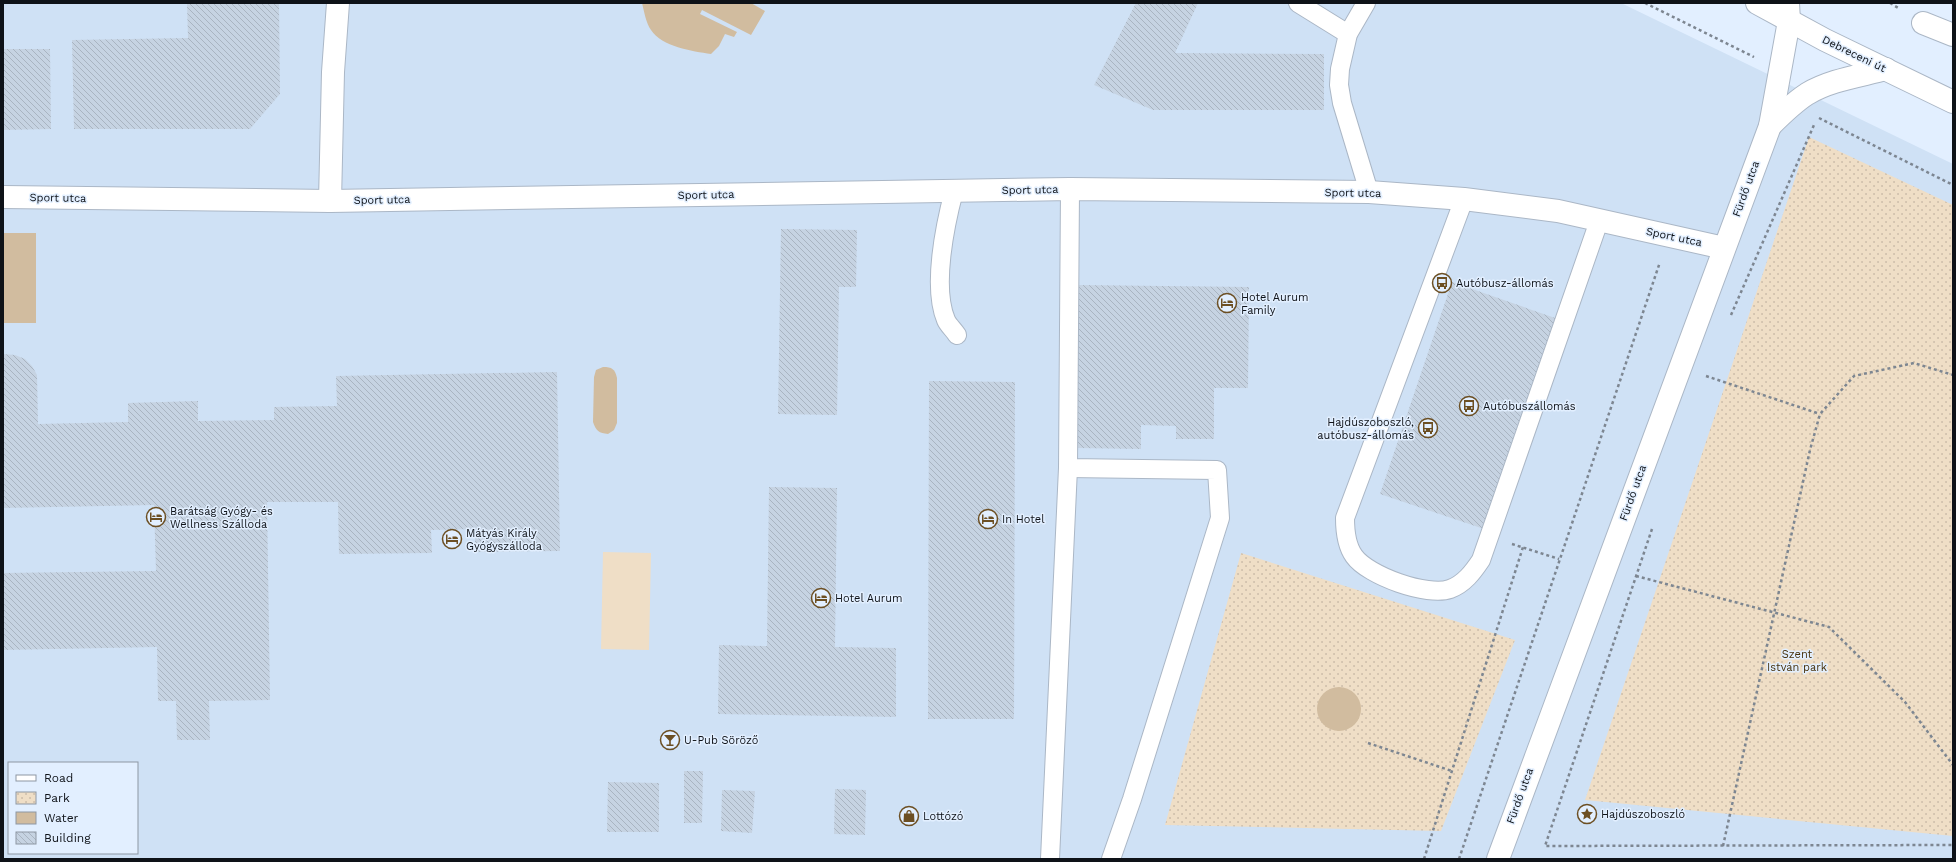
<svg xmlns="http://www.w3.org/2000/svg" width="1956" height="862" font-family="'Work Sans',sans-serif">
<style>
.built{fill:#cfe1f5;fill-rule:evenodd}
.park{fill:url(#park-dots)}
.pitch{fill:#efdec6}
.water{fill:#d1bc9f}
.building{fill:url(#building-back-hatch)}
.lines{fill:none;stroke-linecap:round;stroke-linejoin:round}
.service-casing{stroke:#abb7c6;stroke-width:20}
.minor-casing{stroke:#abb7c6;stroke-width:24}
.tertiary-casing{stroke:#abb7c6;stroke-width:24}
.path{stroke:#7d8691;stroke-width:2.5;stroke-dasharray:3 3;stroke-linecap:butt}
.service{stroke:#fff;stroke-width:18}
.minor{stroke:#fff;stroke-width:22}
.tertiary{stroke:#fff;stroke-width:22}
.labels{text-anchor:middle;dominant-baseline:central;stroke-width:3;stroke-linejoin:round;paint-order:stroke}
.street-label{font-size:11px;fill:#0e1218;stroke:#e2efff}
.poi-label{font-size:11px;fill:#0e1218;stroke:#e2efff;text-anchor:start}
.park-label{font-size:11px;fill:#48320c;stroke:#e2efff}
</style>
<defs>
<pattern id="park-dots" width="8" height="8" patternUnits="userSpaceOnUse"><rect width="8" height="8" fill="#efdec6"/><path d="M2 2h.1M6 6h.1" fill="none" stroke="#ccbda9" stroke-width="1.8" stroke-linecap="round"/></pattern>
<pattern id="building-back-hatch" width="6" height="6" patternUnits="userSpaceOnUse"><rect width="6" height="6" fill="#c6d3e2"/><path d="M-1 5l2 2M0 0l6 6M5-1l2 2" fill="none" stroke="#a9b4c1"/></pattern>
</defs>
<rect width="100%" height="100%" fill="#e2efff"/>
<path class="built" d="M 3,3 L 1621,3 L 1953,164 L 1953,859 L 3,859 ZM 9,763 L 137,763 L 137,853 L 9,853 Z"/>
<g class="park">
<polygon points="1809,137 1953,205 1953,836 1585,800"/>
<polygon points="1241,553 1515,640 1441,831 1165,825"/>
</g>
<polygon class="pitch" points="603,552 651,553 649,650 601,649"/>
<g class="water">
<path d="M 642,3 L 751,3 L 765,11 L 751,35 L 702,10 L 700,14 L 737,32 L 734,37 L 725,34 L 719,46 L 711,54 C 692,51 662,47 651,30 C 646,23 644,11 642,3 Z"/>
<rect x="3" y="233" width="33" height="90"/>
<path d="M 603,367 C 612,367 615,369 617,378 L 617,423 L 614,430 L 608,434 C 599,433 596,431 593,422 L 594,377 L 596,370 Z"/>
<circle cx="1339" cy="709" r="22"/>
</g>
<g class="building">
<polygon points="187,3 279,3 280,94 250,129 74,129 72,40 188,38"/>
<polygon points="1136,3 1198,3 1175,53 1324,54 1324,110 1153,110 1094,85"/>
<polygon points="3,49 50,49 51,129 3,130"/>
<polygon points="781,229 857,230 856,287 839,287 837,415 778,414"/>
<polygon points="1452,282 1558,319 1487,530 1380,494"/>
<polygon points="1078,285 1249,287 1248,388 1214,388 1214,439 1176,439 1176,426 1141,425 1141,449 1078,448"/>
<polygon points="3,354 15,355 25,359 32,366 37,375 38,424 128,422 128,403 198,401 198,421 274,420 274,407 337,406 336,376 557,372 560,551 475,552 475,529 431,530 432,553 339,554 338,502 267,502 270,700 209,701 210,740 177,740 176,701 158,701 157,647 3,650 3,573 156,571 154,505 3,508"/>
<polygon points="929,381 1015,382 1014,719 928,719"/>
<polygon points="769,487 837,488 835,647 896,648 896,717 718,714 719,645 767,646"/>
<polygon points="684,771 703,771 702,823 684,823"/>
<polygon points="608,782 659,783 659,832 607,832"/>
<polygon points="835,789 866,790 865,835 834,834"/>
<polygon points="722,790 755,791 752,833 721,831"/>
</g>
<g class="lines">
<defs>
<g id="service">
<polyline points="1298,3 1348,34"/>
<polyline points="1366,3 1348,34 1340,69 1339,85 1342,103 1369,192"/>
<polyline points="1070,189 1068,468 1217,470 1220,518 1132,799 1111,859"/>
<path d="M 954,191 C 945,225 932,287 946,320 C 948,325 954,330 957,335"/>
<path d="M 1464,199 L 1345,518 C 1345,531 1346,545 1354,556 C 1368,576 1428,597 1450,589 C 1464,584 1473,572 1481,560 L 1599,221"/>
<polyline points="1050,859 1068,468"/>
</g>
<g id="minor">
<polyline points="1923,23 1953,35"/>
<path d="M 1770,126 C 1781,115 1793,103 1807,94 C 1830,80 1860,76 1886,69"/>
<polyline points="3,197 330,201 1070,189 1369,192 1464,199 1558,211 1724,248"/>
<polyline points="330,201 333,72 338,3"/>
<polyline points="1498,859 1770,126 1789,21 1788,3"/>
</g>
<polyline id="tertiary" points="1757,3 1825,40 1953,102"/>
</defs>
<use href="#service" class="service-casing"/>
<use href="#minor" class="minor-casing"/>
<use href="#tertiary" class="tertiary-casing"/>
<g class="path">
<polyline points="1645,3 1754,57"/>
<polyline points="1890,3 1900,9"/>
<polyline points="1819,118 1953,185"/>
<polyline points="1731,315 1814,125"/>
<polyline points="1706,376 1820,414"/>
<polyline points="1652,529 1545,846 1953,845"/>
<polyline points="1512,544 1559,559"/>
<polyline points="1636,576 1829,627 1905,702 1953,765"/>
<polyline points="1368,743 1452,771"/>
<polyline points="1723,846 1810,450 1820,414 1854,376 1914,363 1953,375"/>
<polyline points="1424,859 1523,547"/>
<polyline points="1459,859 1660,262"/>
</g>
<use href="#service" class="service"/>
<use href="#minor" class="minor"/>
<use href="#tertiary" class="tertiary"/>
</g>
<defs>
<symbol id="bus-ring" viewBox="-11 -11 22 22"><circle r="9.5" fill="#e2efff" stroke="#6c4f23" stroke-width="1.5"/><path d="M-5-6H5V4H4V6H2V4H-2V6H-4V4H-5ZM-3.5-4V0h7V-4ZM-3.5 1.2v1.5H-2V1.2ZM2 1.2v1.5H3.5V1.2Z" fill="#6c4f23"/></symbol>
<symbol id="hotel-ring" viewBox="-11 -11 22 22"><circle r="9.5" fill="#e2efff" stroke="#6c4f23" stroke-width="1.5"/><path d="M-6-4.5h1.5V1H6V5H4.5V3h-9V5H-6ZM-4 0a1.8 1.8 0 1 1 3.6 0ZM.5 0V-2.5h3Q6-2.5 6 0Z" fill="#6c4f23"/></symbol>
<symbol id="bar-ring" viewBox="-11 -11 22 22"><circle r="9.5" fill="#e2efff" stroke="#6c4f23" stroke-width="1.5"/><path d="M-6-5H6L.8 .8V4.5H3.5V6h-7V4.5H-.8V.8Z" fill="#6c4f23"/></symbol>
<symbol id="sight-ring" viewBox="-11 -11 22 22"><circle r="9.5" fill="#e2efff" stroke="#6c4f23" stroke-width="1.5"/><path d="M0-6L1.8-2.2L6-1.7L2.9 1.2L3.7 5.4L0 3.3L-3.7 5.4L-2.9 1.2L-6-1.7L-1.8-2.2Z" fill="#6c4f23"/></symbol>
<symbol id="shop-ring" viewBox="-11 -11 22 22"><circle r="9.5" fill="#e2efff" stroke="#6c4f23" stroke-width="1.5"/><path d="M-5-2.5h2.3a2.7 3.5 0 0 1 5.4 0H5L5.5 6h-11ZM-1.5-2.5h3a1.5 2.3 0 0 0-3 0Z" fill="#6c4f23"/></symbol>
</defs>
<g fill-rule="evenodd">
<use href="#bus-ring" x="1431" y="272" width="22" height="22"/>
<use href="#hotel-ring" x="1216" y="292" width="22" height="22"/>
<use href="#bus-ring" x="1458" y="395" width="22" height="22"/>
<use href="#bus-ring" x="1417" y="417" width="22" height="22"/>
<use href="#hotel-ring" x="145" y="506" width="22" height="22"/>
<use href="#hotel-ring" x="977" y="508" width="22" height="22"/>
<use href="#hotel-ring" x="441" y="528" width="22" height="22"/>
<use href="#hotel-ring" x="810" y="587" width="22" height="22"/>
<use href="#bar-ring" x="659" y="729" width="22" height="22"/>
<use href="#sight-ring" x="1576" y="803" width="22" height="22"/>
<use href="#shop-ring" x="898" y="805" width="22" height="22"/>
</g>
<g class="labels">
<g class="street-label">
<text transform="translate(1854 54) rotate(26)">Debreceni út</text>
<text transform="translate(1746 189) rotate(-70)">Fürdő utca</text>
<text transform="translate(1030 190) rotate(-1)">Sport utca</text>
<text transform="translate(1353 193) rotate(1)">Sport utca</text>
<text transform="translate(706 195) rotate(-1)">Sport utca</text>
<text transform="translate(58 198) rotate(1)">Sport utca</text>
<text transform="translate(382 200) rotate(-1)">Sport utca</text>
<text transform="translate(1674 237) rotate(12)">Sport utca</text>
<text transform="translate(1633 493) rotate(-70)">Fürdő utca</text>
<text transform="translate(1520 796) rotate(-70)">Fürdő utca</text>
</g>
<g class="poi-label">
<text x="1456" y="283">Autóbusz-állomás</text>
<text x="1241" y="297">Hotel Aurum<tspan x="1241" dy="13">Family</tspan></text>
<text x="1483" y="406">Autóbuszállomás</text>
<text x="1414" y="422" text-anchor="end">Hajdúszoboszló,<tspan x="1414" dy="13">autóbusz-állomás</tspan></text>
<text x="170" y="511">Barátság Gyógy- és<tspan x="170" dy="13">Wellness Szálloda</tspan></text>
<text x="1002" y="519">In Hotel</text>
<text x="466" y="533">Mátyás Király<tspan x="466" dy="13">Gyógyszálloda</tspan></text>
<text x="835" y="598">Hotel Aurum</text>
<text x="684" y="740">U-Pub Söröző</text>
<text x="1601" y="814">Hajdúszoboszló</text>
<text x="923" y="816">Lottózó</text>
</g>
<g class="park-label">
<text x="1797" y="654">Szent<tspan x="1797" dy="13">István park</tspan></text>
</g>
</g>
<rect width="1956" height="862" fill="none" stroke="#0e1218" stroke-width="8"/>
<rect x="8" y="762" width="130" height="92" fill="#e2efff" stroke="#8d97a3"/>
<rect x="16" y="775" width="20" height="6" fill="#ffffff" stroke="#8d97a3"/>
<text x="44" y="782" font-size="12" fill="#0e1218">Road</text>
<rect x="16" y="792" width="20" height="12" fill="url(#park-dots)" stroke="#8d97a3"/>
<text x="44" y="802" font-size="12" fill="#0e1218">Park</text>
<rect x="16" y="812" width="20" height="12" fill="#d1bc9f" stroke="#8d97a3"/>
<text x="44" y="822" font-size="12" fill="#0e1218">Water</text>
<rect x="16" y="832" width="20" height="12" fill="url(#building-back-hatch)" stroke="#8d97a3"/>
<text x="44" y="842" font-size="12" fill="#0e1218">Building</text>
</svg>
